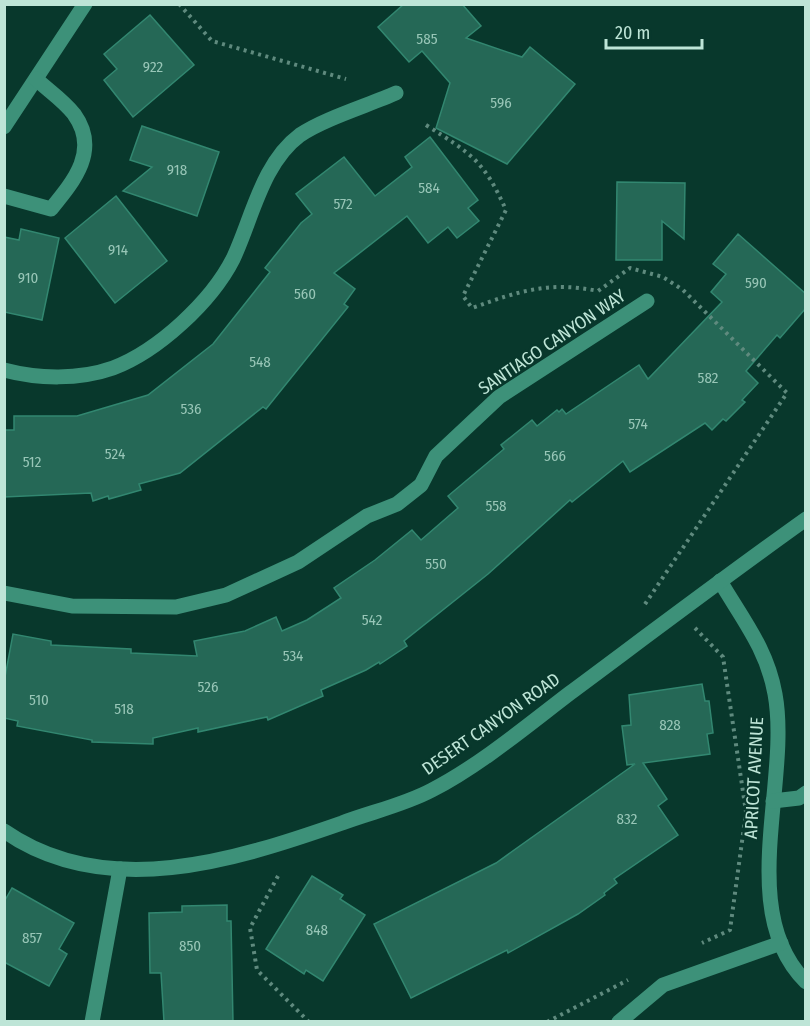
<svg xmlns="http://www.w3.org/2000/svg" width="810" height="1026" font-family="'Fira Sans Condensed',sans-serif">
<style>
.building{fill:#256856;stroke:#328770;stroke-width:1.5}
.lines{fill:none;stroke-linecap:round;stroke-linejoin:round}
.path{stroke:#5f8a7e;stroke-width:4;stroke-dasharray:3 4.5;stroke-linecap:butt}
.minor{stroke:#3d9179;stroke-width:15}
.labels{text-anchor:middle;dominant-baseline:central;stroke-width:4.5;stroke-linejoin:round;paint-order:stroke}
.number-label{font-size:15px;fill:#98c6b7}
.street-label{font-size:18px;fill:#bee5d7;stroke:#08382c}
</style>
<rect width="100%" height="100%" fill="#08382c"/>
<g class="building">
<polygon points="404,4 462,4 481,26 466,38 522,57 530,47 575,84 507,164 436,128 450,83 422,51 409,62 378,27"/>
<polygon points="150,15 194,65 133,117 104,80 117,69 104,54"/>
<polygon points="142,126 219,152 197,216 123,191 152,167 130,160"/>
<polygon points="430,137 478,200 468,208 479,221 457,238 448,227 428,243 407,216 334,273 355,289 344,304 348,307 266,409 263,407 180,473 139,484 141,490 109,499 108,496 93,501 91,493 4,497 4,430 14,430 14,416 77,416 148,395 213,344 270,272 265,268 301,223 312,214 296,194 344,157 375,196 412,167 405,157"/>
<polygon points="617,182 685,183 684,239 662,221 662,260 616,260"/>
<polygon points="116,196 167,261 115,303 65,238"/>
<polygon points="21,229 59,238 42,320 4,312 4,237 19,240"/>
<polygon points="738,234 806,294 806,308 780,338 777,335 746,371 758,383 742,400 745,402 726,421 723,419 712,430 705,423 630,472 623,461 572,502 570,500 488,574 404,641 407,646 380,664 379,662 366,670 321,690 323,696 268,720 267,717 198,732 198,728 153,738 153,744 92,742 92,740 17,726 18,721 4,718 4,682 13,634 51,641 51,645 131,649 131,653 197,656 194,641 245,631 276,617 282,631 307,620 341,598 334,588 375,560 412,530 421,540 458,508 448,496 504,449 501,445 532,420 537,426 557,410 559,412 562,409 566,414 639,365 648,379 722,302 711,292 726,274 713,264"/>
<polygon points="702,684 705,701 709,701 713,733 707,734 710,754 643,763 667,799 658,806 678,835 614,879 617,883 604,893 605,895 578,914 508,953 507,950 411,998 374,924 496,863 635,764 627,765 622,726 631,725 629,695"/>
<polygon points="312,876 343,895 340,899 365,915 323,981 306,970 304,974 266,949"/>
<polygon points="12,888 74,923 59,949 67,954 49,986 4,962 4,902"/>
<polygon points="227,905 227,921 231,921 233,1022 164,1022 161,973 150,973 149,913 182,912 182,906"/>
</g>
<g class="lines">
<g class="path">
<polyline points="179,4 212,41 346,79"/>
<path d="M 426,125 C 471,154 483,159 506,210 L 463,296 L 472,308 C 519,291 549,281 598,291 L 630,268 L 663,277 L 683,290 L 787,393 L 643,607"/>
<polyline points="695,628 723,657 746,812 730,930 702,943"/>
<polyline points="278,876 250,928 257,970 309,1022"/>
<polyline points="547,1022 628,980"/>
</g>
<g class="minor">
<polyline points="4,127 85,4"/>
<path d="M 4,196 L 51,209 C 74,181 100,150 74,114 C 64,101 48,90 36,79"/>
<path d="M 4,370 C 38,379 79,380 113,368 C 158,351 211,302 233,259 C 252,219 262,163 300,135 C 323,119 369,105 396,93"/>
<path d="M 720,581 C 743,620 767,649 775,694 C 791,781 735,912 806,982"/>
<polyline points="4,593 72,606 176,607 226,595 298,562 367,516 397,504 421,485 436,456 499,397 647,301"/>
<polyline points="773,801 799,798 806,793"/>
<path d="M 4,831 C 106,902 236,860 342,823 C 371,812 404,805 432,790 C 479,766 528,725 570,693 C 648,635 726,576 806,519"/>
<polyline points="92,1022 120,869"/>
<polyline points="619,1022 663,985 781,943"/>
</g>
</g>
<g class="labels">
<g class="number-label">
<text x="427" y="39">585</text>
<text x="153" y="67">922</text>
<text x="501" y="103">596</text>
<text x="177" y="170">918</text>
<text x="429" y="188">584</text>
<text x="343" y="204">572</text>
<text x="118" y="250">914</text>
<text x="28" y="278">910</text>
<text x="756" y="283">590</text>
<text x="305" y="294">560</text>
<text x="260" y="362">548</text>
<text x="708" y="378">582</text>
<text x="191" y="409">536</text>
<text x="638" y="424">574</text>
<text x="115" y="454">524</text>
<text x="555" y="456">566</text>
<text x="32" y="462">512</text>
<text x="496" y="506">558</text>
<text x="436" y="564">550</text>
<text x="372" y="620">542</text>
<text x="293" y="656">534</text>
<text x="208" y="687">526</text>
<text x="39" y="700">510</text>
<text x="124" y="709">518</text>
<text x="670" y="725">828</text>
<text x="627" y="819">832</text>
<text x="317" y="930">848</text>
<text x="32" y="938">857</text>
<text x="190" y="946">850</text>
</g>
<g class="street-label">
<text transform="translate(552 342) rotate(-34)">SANTIAGO CANYON WAY</text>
<text transform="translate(491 724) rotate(-35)">DESERT CANYON ROAD</text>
<text transform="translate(754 778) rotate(-87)">APRICOT AVENUE</text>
</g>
</g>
<rect width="810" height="1026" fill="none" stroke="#bee5d7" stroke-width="12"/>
<path d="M606 39v9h96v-9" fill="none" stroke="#bee5d7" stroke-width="3"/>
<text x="615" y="39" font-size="18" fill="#bee5d7" stroke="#08382c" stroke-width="4.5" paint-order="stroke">20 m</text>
</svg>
